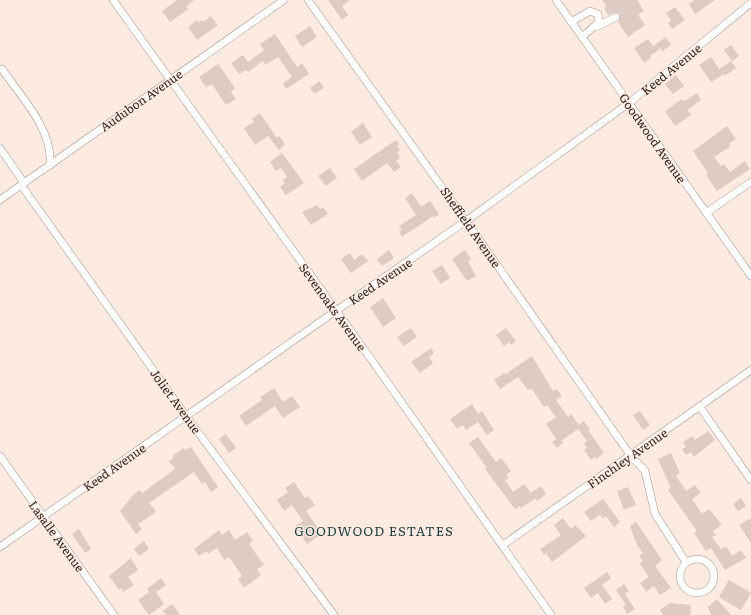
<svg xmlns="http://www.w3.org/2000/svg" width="751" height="615" font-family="Literata,serif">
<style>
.building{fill:#decbc3}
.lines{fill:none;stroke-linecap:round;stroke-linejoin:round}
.minor-casing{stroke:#a4928b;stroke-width:8}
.minor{stroke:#fff;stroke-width:7}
.labels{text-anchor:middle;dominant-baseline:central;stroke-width:3;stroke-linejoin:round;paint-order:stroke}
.street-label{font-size:12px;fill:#2e2623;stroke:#fdeae1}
.neighbourhood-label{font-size:13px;letter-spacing:1px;fill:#1c3e3e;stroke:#fdeae1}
</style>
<rect width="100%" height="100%" fill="#fdeae1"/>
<g class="building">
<polygon points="177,0 194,0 186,6 188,9 170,22 162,11"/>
<polygon points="328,0 350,0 342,6 348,15 342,20"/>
<polygon points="602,0 637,0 644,11 638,15 645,25 628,37 618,22 620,19 620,14 616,12 608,15 604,8 607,6"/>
<polygon points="694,0 715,0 695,14 689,4"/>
<polygon points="675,7 685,20 672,29 668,23 671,21 666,13"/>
<polygon points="211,16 218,25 197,40 188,27 197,20 199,22 202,20 203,22"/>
<polygon points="310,26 317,37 302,47 295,36"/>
<polygon points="275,34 297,67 302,63 309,74 286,89 283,83 292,77 278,57 265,65 263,61 248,72 246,70 239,74 231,63 243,55 248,62 264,50 260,44"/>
<polygon points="666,37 671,45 662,51 661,48 650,56 651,58 644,63 634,48 648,39 653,46"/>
<polygon points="731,45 739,56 732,61 724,50"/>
<polygon points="711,57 719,69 731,61 736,68 725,76 724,74 711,82 699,65"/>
<polygon points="218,64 235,88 231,92 236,99 226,105 212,84 206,87 199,77"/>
<polygon points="676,75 684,86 673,94 665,84"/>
<polygon points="319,81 324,88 314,94 310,88"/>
<polygon points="697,93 701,100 687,110 691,115 675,126 665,111 682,99 684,101"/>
<polygon points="260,113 277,138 279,136 285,144 279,150 268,136 255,145 244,128 254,122 252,119"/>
<polygon points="363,123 372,137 360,145 351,132"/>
<polygon points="727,126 736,139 729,144 731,146 714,157 721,166 724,164 730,172 745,161 750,169 717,191 706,175 708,173 693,151"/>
<polygon points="396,140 399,144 397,146 400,150 397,153 400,158 396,161 401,167 394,172 387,163 362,181 354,169"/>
<polygon points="282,153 304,183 286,195 280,187 285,183 283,180 287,177 281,168 276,171 270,162"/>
<polygon points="330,168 337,178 326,186 318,176"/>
<polygon points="412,193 421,207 430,201 439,214 434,218 433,216 402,237 399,232 402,230 399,226 416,215 405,198"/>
<polygon points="317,205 320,209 323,207 328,214 311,225 302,212"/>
<polygon points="389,250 394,258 382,266 377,259"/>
<polygon points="465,250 471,259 468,262 476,276 467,281 452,259"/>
<polygon points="350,253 354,260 362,254 368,261 351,273 341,259"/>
<polygon points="442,265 450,278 441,284 432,271"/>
<polygon points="383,298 396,318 383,327 370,307"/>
<polygon points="411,328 417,337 404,346 397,337"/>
<polygon points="506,328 516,341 511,345 509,342 504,346 496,335"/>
<polygon points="431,348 434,353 429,357 433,363 420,373 411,362"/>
<polygon points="532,356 553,391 557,389 562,396 556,400 568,417 571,414 579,425 584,421 590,429 588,430 604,453 596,459 595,457 591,460 584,450 587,448 584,444 587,441 578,429 561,441 563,443 557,448 552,442 556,439 546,424 556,417 547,405 544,407 531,388 528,390 518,377 500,389 494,380 504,373 506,374"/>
<polygon points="274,388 283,402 292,396 300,407 283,418 275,406 246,426 239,416 262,400 260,397"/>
<polygon points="472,404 478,414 482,411 494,430 487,435 478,422 466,430 463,425 457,429 450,419"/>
<polygon points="640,411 650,425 643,430 633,415"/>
<polygon points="708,431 715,440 694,457 691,452 686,455 682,449 686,447 683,442 692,436 695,440"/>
<polygon points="226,434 236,448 229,453 219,439"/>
<polygon points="478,437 496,462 501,458 511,471 506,475 509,478 505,480 513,492 524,484 531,493 541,486 546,494 537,501 536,498 521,508 520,506 515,509 485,469 487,468 469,443"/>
<polygon points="191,447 218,487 211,492 205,482 202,484 194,472 149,503 156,512 138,524 142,529 136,534 120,511 134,494 140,490 142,493 175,469 169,461 174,458 172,456 184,448 185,450"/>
<polygon points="671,453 680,473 676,476 686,491 695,485 701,493 692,499 702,514 709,509 722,525 713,531 716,535 712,537 721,549 726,546 732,556 741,550 746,558 725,570 711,548 706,551 694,533 697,531 668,490 671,488 658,459"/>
<polygon points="294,482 305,498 308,496 315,505 306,511 319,530 316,532 319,536 307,544 295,526 303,521 292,505 284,511 277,500 288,492 285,488"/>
<polygon points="628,487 636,505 624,510 617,491"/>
<polygon points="741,498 746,506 738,511 733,504"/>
<polygon points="603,499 620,522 614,527 606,516 603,518 600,515 591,521 584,512"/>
<polygon points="563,518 571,529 575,525 586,536 552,562 546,553 544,555 540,549 561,535 554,525"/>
<polygon points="751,518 751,543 739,525"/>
<polygon points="636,522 662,560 655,566 671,588 660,595 654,586 646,592 640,583 649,577 640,564 643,561 639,556 643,553 637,545 630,526"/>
<polygon points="79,529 91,549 85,553 72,534"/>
<polygon points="219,530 222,535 229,530 235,540 247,532 253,541 249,544 264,565 257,569 261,575 244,588 238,579 242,576 229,557 224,560 217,548 208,554 207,551 199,556 194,549"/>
<polygon points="144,541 149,549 139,556 134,549"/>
<polygon points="131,558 138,570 128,577 134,585 123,592 121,588 119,590 109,576"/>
<polygon points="607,572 611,578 602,585 612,599 605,604 598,593 591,598 584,588"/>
<polygon points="161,578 166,585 156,592 164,604 149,615 138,600 149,592 147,589"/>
<polygon points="729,580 751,593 741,610 719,597"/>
<polygon points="624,584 629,591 625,594 635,609 627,614 623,607 626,605 616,590"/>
<polygon points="717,599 731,615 711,615 708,607"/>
<polygon points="670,603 691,605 690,615 663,615 660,610"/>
<polygon points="172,604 180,615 166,615 163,611"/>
</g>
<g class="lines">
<defs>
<g id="minor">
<polyline points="113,0 371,359 551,615"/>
<polyline points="308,0 466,221 631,456 645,471 655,514 686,562"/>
<polyline points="556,0 751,276"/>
<polyline points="571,22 590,11 598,14 599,22 582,37"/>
<polyline points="596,27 616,17"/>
<path d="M 2,69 C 21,97 53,129 50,165"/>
<polyline points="0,148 24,183"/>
<polyline points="21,185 186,416 334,615"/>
<polyline points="0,200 284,0"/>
<polyline points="706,213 751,182"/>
<polyline points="700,407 751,480"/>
<polyline points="0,456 114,615"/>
<polyline points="503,545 751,370"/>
<polyline points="0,547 327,317 466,221 629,103 751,3"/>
<circle cx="697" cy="576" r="17"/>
</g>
</defs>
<use href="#minor" class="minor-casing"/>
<use href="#minor" class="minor"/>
</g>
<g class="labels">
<g class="street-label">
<text transform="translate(671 69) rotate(-39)">Keed Avenue</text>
<text transform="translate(141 100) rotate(-35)">Audubon Avenue</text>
<text transform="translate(653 138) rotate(55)">Goodwood Avenue</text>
<text transform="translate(471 227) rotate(55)">Sheffield Avenue</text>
<text transform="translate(380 281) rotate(-34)">Keed Avenue</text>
<text transform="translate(333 307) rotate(54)">Sevenoaks Avenue</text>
<text transform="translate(176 401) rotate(54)">Joliet Avenue</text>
<text transform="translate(627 458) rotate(-35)">Finchley Avenue</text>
<text transform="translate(114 467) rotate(-35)">Keed Avenue</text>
<text transform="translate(57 536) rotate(54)">Lasalle Avenue</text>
</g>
<g class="neighbourhood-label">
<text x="374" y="530">GOODWOOD ESTATES</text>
</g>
</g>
</svg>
